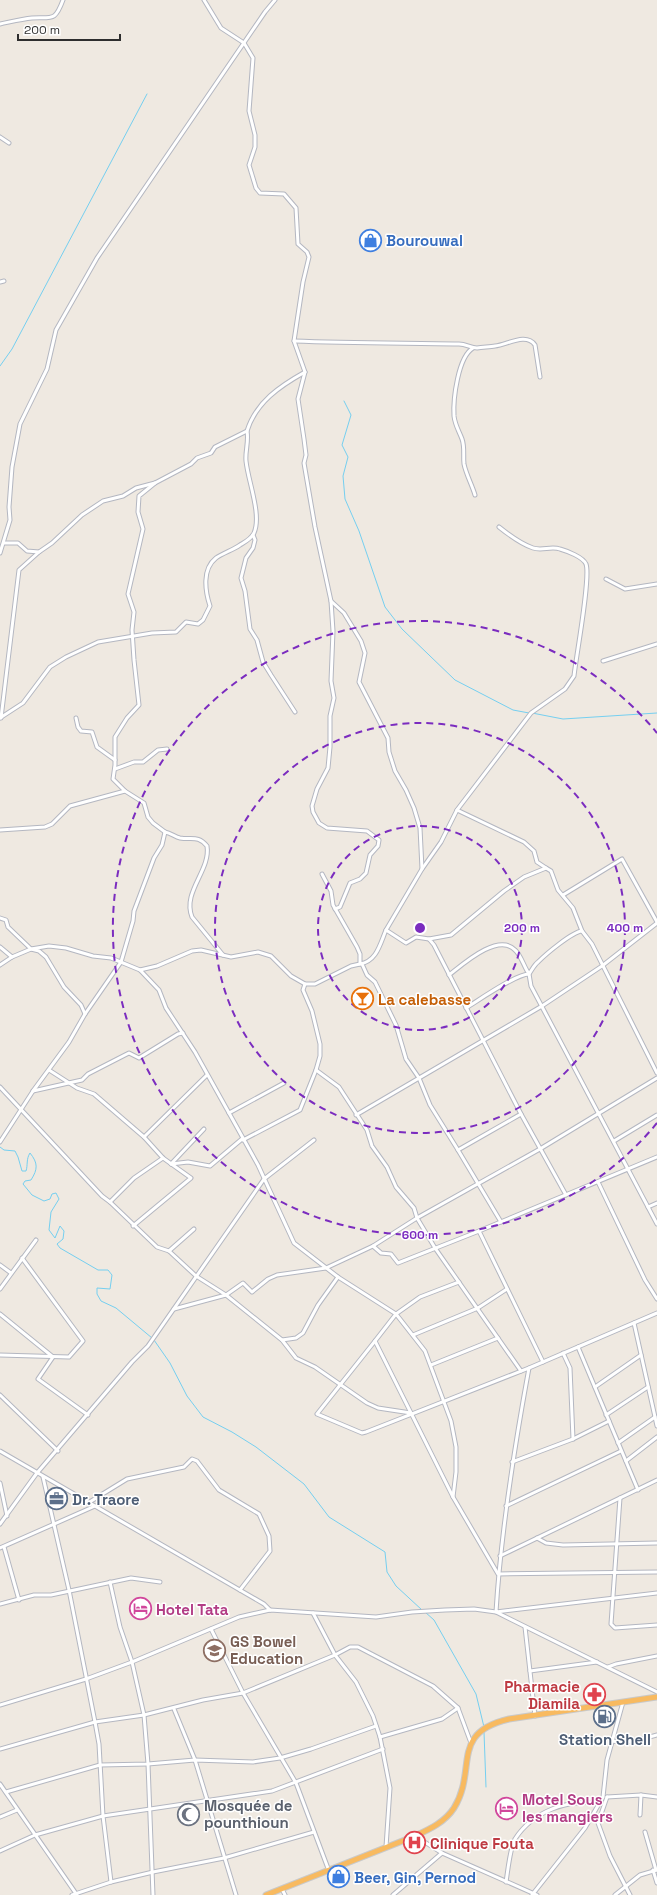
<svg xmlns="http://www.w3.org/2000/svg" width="657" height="1895" font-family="'Space Grotesk',sans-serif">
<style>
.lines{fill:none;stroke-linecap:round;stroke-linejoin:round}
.stream{stroke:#75cff0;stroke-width:1}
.minor-casing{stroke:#b4b7c1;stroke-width:5}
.trunk-casing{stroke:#c9c9c9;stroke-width:7}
.minor{stroke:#fff;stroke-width:3}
.trunk{stroke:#f8ba60;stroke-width:5}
.ring{fill:none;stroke:#7b2cbf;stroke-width:2;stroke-dasharray:7 5}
.labels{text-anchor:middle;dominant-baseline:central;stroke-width:3;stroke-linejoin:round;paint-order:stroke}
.shop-label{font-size:15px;font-weight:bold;fill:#366cbe;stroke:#fff;text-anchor:start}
.food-label{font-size:15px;font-weight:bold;fill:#c56008;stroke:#fff;text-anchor:start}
.service-label{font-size:15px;font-weight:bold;fill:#4e5e75;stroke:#fff;text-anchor:start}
.hotel-label{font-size:15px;font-weight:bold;fill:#b23c85;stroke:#fff;text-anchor:start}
.education-label{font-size:15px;font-weight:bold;fill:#785e54;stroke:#fff;text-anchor:start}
.health-label{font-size:15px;font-weight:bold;fill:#be3a42;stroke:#fff;text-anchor:end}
.worship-label{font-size:15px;font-weight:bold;fill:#5b616d;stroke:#fff;text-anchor:start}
.centre{fill:#7b2cbf;stroke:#fff;stroke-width:2}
.ring-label{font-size:12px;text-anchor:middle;font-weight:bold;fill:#7b2cbf;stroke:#fff;stroke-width:3;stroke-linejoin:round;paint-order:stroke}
</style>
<rect width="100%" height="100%" fill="#efe9e1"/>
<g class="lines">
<g class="stream">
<polyline points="0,366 12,349 147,94"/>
<polyline points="344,401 351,415 342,445 348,457 343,476 345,499 359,531 385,607 402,629 455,680 513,710 529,713"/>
<polyline points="532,713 563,719 657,713"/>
<path d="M 0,1147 L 4,1150 L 15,1151 L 18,1157 L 22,1171 L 26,1171 C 28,1165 26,1159 30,1153 C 38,1163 38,1169 31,1180 L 25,1181 L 23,1184 L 32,1195 L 44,1201 L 50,1199 L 52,1194 L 56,1193 L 59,1199 L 51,1212 L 49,1230 L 55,1238 L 60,1226 L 64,1231 L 63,1239 L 57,1244 L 60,1248 L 98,1270 L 108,1270 L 112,1275 L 110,1289 L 97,1288 L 97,1294 L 101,1301 L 116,1308 L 152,1338"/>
<polyline points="154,1340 170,1363 187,1396 203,1417 232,1432 256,1447 304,1484 329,1517 385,1552 387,1572 396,1586 422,1610"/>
<polyline points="425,1612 434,1620 476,1694 484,1727"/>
<polyline points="484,1732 486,1787"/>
</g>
<defs>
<g id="minor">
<polyline points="204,0 221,28 244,43 253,58 249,111 255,135 255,147 249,165 256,188 260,193 284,194 296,208 298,244 307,252 309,257 303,282 294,341 305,372 298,399 304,439 306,455 304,463 315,527 331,601 344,613 361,641 365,653 359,682 388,738 389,752 395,771 406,790 414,808 420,828 422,869"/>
<path d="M 0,24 C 10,22 21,19 32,18 C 52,17 55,22 63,0"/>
<polyline points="0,137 9,143"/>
<polyline points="0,282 4,281"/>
<path d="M 294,341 C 349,343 404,343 459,344 C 466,344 471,348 477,348 C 483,347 490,347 495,346 C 507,345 526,332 535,345 L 540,377"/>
<path d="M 473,348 C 458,357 453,399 454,416 C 455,425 459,431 462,439 C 465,447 463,456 464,464 C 466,474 472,485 475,495"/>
<polyline points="253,535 255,540 253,548 246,558 241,578 245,591 250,629 257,640 263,662 271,675 295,712"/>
<path d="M 4,543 L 18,543 L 27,551 L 39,552 L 52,543 L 82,515 L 103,501 L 123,496 L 136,488 L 155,483 L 191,464 L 197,458 L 211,453 L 215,447 L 247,431 C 256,402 280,386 305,372"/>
<polyline points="0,553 10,520 9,507 12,467 20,424 47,369 56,330 97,258 265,12 275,0"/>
<polyline points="606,579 625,589 657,584"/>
<polyline points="331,601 333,631 331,681 334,698 330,716 330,747 328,768 317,789 312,806 313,812 319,823 327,828 367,831 379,840 378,846 370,855 366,873 360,879 350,883 340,907 335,909"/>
<polyline points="603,661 657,644"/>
<path d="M 0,718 L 23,703 L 50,667 L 66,657 L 98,642 L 152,633 L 176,632 L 186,622 L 198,624 L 203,620 L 210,606 C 205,591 202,569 216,558 C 223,553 233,550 240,545 C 245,542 251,539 254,533 C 262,515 248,481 246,461 C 245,451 249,442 247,431"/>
<polyline points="1,718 19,570 39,552"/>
<polyline points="76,718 78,727 81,731 92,732 97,747 115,760"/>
<polyline points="115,769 134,762 143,762 158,750 167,749"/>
<polyline points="457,810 524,842 534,851 537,862 546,868"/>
<polyline points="0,830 45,827 52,824 70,806 125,791"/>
<path d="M 165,832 C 171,833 175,837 180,838 C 192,840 198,835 207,846 C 211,870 182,892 192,917 L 223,955"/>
<path d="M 322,874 L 331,891 L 333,905 L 357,947 L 360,954 L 360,964 C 377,961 380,944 386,930 L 406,943 L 416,937 L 429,939"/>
<polyline points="563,895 622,859 657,922"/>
<polyline points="0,918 6,920 8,927 31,949 39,951 46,957 64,987 81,1005 85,1014"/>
<path d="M 386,930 L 422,869 L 441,842 L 457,810 L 531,713 L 565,689 L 574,676 C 576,657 591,577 586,564 C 583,557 567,551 560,549 C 551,546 542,551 533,548 C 521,544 509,535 499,527"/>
<path d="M 582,931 C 572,932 546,954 538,962 C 534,965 532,970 529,974 L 531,986 L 657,1224"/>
<polyline points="0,947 12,957"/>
<polyline points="362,964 367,975 375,982 396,1025 406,1059 419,1078 430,1105 458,1150"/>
<polyline points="0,965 12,957 31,949 49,946 66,948 93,956 111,958 140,970 159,990 166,1008 195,1052 258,1165 294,1243 338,1277 396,1314 425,1351 451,1421 456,1447 456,1472 453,1497 498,1574 657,1572"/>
<polyline points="140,970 157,966 192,951 201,950 231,957 258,952 271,956 291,976 305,984 315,984 351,966 360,964"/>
<path d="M 449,975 C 462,965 498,932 515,950 C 521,955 524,967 529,974 C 516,974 479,1000 466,1008"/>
<polyline points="49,1070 77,1088 94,1094 144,1137 163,1158 191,1178 133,1226"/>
<polyline points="316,1070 339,1087 367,1130 372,1146 387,1167 396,1187 414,1208 417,1218 373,1246"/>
<polyline points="0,1087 102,1196 110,1202 157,1247 169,1251 196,1276 226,1295 282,1340 296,1358 315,1367 367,1403 378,1408 411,1413"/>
<polyline points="33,1091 82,1080 88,1074 125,1055 129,1053 139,1058 178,1034 183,1033"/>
<polyline points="229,1113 284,1083"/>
<polyline points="356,1115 542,1006 602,966 657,923"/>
<polyline points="144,1137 207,1075"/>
<polyline points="243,1140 300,1110 316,1070 320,1056 320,1044 312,1011 303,990 305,984"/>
<polyline points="614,1141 657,1115"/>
<polyline points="0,1142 33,1091 69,1042 85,1014 121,962 133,921 134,911 154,858 162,845 165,832 153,823 148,817 144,803 125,791 113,779 115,765 115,737 127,718 139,705 134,660 132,630 134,612 128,594 143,529 138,512 139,496 155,483"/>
<polyline points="171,1164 188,1162 210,1166 242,1139"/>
<polyline points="171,1164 204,1129"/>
<polyline points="598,1182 645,1280 657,1299"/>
<polyline points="566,1195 521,1114 434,945 429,939 451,935 504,891 524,877 546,868 551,871 558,890 573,908 582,931 592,944 657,1073"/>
<polyline points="110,1202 134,1178 163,1158"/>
<polyline points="648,1207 657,1203"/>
<polyline points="501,1222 458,1150 521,1114"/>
<polyline points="479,1231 657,1157"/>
<polyline points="169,1251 194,1229"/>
<polyline points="0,1265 11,1273"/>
<polyline points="0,1289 36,1240"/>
<polyline points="174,1309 226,1295 243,1283 252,1292 268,1279 277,1275 326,1268 373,1246 381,1253 391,1254 398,1263 479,1231 543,1362"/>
<polyline points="0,1314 53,1357 38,1379 88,1415"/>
<polyline points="634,1323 657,1426"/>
<polyline points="413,1335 478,1308 507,1289"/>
<polyline points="282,1340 296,1338 303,1333 318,1305 338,1277"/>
<polyline points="375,1341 317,1414 362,1433 366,1432 529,1368 657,1313"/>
<polyline points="578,1347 638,1490"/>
<polyline points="563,1353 570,1368 573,1439"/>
<polyline points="0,1355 69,1357 83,1341 22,1258"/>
<polyline points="431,1365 498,1338"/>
<path d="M 529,1368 C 514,1449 501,1530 496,1612 L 657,1593"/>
<polyline points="521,1371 435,1248 417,1218 540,1149 657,1078"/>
<polyline points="595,1387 641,1355"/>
<polyline points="0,1395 58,1451"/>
<polyline points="606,1415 648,1387"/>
<polyline points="618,1443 655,1417"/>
<polyline points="0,1451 264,1604 270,1610"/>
<polyline points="626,1461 657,1437"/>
<polyline points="512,1462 573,1439 609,1421"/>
<polyline points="43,1477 69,1590 95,1722 99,1744 103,1816 111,1882"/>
<polyline points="0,1483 7,1516"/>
<polyline points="453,1497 375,1341 396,1314 420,1297 459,1282"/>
<polyline points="620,1498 611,1624 615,1628 657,1625"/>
<polyline points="88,1503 127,1479 184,1467 192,1459 197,1461 219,1490 259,1514 269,1536 270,1551 240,1590"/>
<polyline points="506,1506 621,1451"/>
<polyline points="0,1524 37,1473 132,1362 148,1346 264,1179 314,1140"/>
<polyline points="537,1538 546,1543 563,1545 657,1543"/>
<polyline points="4,1547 19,1600"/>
<polyline points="0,1548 95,1506"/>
<polyline points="500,1556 657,1480"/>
<polyline points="110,1582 120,1627 132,1662 144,1715 148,1764 153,1895"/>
<polyline points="0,1604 34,1595 51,1595 131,1578 160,1582"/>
<polyline points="313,1613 335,1655 356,1682 373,1716 380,1737 390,1788 386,1847"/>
<polyline points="525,1627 535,1716"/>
<polyline points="211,1629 243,1693 296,1783 329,1871"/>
<polyline points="608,1667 616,1664 657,1656"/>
<polyline points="530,1671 597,1662"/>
<polyline points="0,1705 86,1679 132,1662 239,1617 270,1610 376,1617 412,1612 445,1610 474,1609 496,1612 657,1692"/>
<polyline points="174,1709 195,1760 236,1895"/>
<polyline points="380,1737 442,1719 458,1708"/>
<path d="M 612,1741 C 629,1744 641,1739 657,1735"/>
<polyline points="0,1749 95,1722 144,1715 203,1700 243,1693 335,1655 350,1647 358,1647 433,1686 458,1708 471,1743"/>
<polyline points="0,1784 77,1895"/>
<polyline points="6,1792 100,1765 148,1764 195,1760 253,1762 280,1758 311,1749 376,1726"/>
<polyline points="607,1797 598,1823 610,1856 630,1895"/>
<polyline points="607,1797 641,1795 657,1797"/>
<polyline points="640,1815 641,1795"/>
<polyline points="0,1817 17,1810"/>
<polyline points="645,1832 656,1870"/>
<polyline points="415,1836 442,1853 537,1895"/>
<polyline points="0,1851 35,1835 103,1816 272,1791 383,1749"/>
<polyline points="653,1870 657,1883"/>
<path d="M 506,1882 C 508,1870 510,1848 515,1839 C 533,1811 568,1799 599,1803"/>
<polyline points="282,1889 285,1895"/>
<polyline points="72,1895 111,1882 153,1872 224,1858 314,1832"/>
<polyline points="393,1895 442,1853"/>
<polyline points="532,1895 585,1828 603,1797 607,1760 623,1702"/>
<polyline points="615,1895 640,1875 657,1870"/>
</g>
<path id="trunk" d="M 266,1895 L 415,1836 C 430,1829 445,1822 454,1808 C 478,1769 449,1733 509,1719 L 657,1697"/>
</defs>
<use href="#minor" class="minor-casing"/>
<use href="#trunk" class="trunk-casing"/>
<use href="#minor" class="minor"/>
<use href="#trunk" class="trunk"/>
</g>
<g class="ring">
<circle cx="420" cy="928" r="102"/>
<circle cx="420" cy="928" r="205"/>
<path d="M657 1123A307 307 0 1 1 657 733"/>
</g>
<defs>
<symbol id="shop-ring" viewBox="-11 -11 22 22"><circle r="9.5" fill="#fff" stroke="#3f7fe0" stroke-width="1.5"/><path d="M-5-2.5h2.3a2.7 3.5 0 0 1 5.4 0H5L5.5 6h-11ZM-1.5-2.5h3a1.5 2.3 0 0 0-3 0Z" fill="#3f7fe0"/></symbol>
<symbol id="bar-ring" viewBox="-11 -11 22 22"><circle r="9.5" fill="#fff" stroke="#e8710a" stroke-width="1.5"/><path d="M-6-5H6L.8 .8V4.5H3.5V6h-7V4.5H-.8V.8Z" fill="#e8710a"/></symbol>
<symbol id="office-ring" viewBox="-11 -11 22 22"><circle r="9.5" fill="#fff" stroke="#5c6f8a" stroke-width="1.5"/><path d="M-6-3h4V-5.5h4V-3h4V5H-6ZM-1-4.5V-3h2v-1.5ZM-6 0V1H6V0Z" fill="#5c6f8a"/></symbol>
<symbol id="hotel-ring" viewBox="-11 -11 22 22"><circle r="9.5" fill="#fff" stroke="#d1479c" stroke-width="1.5"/><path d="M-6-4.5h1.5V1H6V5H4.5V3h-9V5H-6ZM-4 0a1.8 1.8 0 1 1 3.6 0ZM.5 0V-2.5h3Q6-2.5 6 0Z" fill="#d1479c"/></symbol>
<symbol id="school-ring" viewBox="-11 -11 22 22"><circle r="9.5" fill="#fff" stroke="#8d6e63" stroke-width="1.5"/><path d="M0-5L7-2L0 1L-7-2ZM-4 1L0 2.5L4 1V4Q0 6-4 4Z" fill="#8d6e63"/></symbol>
<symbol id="pharmacy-ring" viewBox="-11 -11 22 22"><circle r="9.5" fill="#fff" stroke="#e0444e" stroke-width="1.5"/><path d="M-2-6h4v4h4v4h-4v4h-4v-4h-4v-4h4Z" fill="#e0444e"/></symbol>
<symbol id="fuel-ring" viewBox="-11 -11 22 22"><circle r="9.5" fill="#fff" stroke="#5c6f8a" stroke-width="1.5"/><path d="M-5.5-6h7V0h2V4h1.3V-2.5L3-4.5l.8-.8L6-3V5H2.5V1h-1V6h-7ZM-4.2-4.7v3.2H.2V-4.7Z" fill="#5c6f8a"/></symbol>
<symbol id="mosque-ring" viewBox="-11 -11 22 22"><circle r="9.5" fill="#fff" stroke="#6b7280" stroke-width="1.5"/><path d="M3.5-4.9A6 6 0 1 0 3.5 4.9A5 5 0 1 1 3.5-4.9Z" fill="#6b7280"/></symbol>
<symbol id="hospital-ring" viewBox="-11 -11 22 22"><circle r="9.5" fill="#fff" stroke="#e0444e" stroke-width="1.5"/><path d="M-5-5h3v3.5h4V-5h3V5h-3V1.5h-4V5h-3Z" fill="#e0444e"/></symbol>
</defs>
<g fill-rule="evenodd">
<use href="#shop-ring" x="358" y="228" width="25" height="25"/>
<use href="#bar-ring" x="350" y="986" width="25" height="25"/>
<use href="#office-ring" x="44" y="1486" width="25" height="25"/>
<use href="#hotel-ring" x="128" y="1596" width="25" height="25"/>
<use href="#school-ring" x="202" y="1638" width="25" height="25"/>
<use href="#pharmacy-ring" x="582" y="1682" width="25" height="25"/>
<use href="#fuel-ring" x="592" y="1704" width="25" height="25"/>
<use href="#hotel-ring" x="494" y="1796" width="25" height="25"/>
<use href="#mosque-ring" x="176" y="1802" width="25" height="25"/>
<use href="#hospital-ring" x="402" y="1830" width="25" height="25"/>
<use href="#shop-ring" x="326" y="1864" width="25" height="25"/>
</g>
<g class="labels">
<g class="shop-label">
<text x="386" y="240">Bourouwal</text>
<text x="354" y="1877">Beer, Gin, Pernod</text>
</g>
<g class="food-label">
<text x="378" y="999">La calebasse</text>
</g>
<g class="service-label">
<text x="72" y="1499">Dr. Traore</text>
<text x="605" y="1739" text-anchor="middle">Station Shell</text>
</g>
<g class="hotel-label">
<text x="156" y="1609">Hotel Tata</text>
<text x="522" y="1799">Motel Sous<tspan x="522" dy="17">les mangiers</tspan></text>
</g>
<g class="education-label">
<text x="230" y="1641">GS Bowel<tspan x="230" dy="17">Education</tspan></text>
</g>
<g class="health-label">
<text x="580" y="1686">Pharmacie<tspan x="580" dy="17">Diamila</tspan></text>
<text x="430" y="1843" text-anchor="start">Clinique Fouta</text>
</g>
<g class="worship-label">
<text x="204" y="1805">Mosquée de<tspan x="204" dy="17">pounthioun</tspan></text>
</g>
</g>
<circle cx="420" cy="928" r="6" class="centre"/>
<g class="ring-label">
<text x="522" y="932">200 m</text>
<text x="625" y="932">400 m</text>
<text x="420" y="1239">600 m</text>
</g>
<path d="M18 34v6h102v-6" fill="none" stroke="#2e2e2e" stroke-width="2"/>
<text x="24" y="34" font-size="12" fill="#2e2e2e" stroke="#ffffff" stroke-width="3" paint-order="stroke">200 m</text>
</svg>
